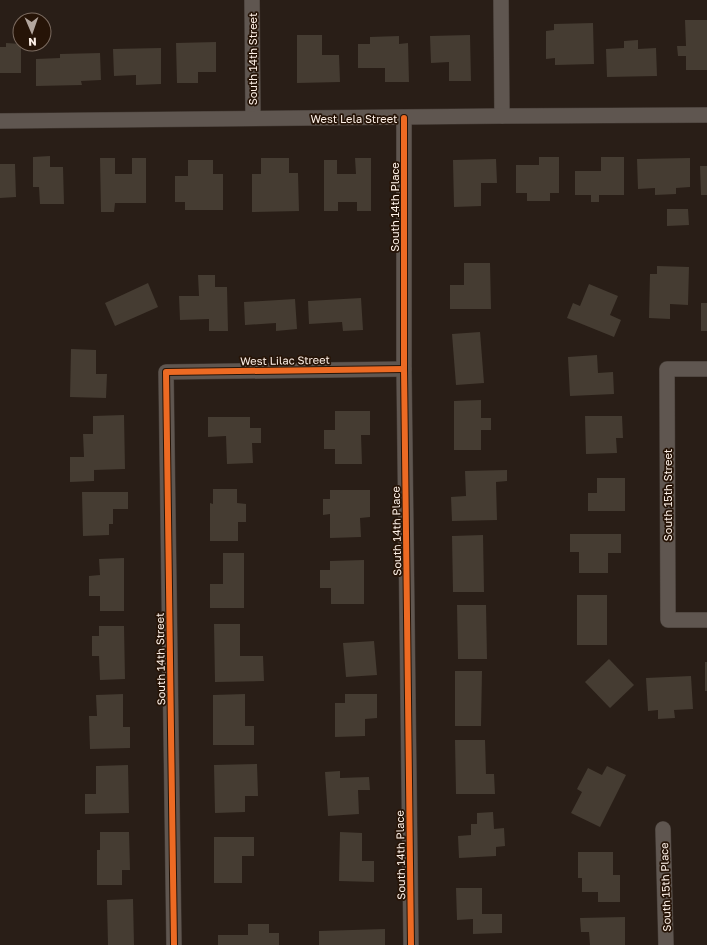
<svg xmlns="http://www.w3.org/2000/svg" width="707" height="945" font-family="'Golos Text',sans-serif">
<style>
.building{fill:#453c32}
.lines{fill:none;stroke-linecap:round;stroke-linejoin:round}
.minor-casing{stroke:#443b35;stroke-width:16}
.minor{stroke:#5f5650;stroke-width:15}
.cycleway-casing{stroke:#261407;stroke-width:8}
.cycleway{stroke:#ed6a23;stroke-width:6}
.labels{text-anchor:middle;dominant-baseline:central;stroke-width:3.5;stroke-linejoin:round;paint-order:stroke}
.street-label{font-size:11px;fill:#fdf0e7;stroke:#261407}
</style>
<rect width="100%" height="100%" fill="#291e17"/>
<g class="building">
<polygon points="685,20 707,20 707,70 686,70 686,56 678,56 677,46 686,46"/>
<polygon points="593,23 594,64 555,65 555,58 546,59 546,31 554,30 554,24"/>
<polygon points="297,35 322,35 322,55 339,55 340,82 297,83"/>
<polygon points="470,35 471,81 449,81 449,62 431,63 430,36"/>
<polygon points="399,36 399,44 408,43 409,82 385,82 385,68 358,68 358,44 370,44 370,37"/>
<polygon points="638,40 638,49 656,48 657,76 607,77 606,49 624,48 624,41"/>
<polygon points="216,42 216,72 198,72 198,83 177,83 176,43"/>
<polygon points="6,43 21,44 21,73 0,73 0,47 6,47"/>
<polygon points="161,48 161,84 136,85 136,75 114,76 113,49"/>
<polygon points="100,53 101,80 81,81 82,85 36,86 36,59 60,58 60,54"/>
<polygon points="50,156 50,167 63,167 64,204 40,204 39,187 33,187 33,157"/>
<polygon points="539,157 559,157 559,193 550,193 550,201 527,201 527,193 516,193 516,165 539,165"/>
<polygon points="601,157 624,157 624,195 599,195 599,202 591,202 591,195 575,195 575,171 601,171"/>
<polygon points="100,158 115,158 115,174 132,174 132,158 146,158 146,203 115,203 114,212 101,212"/>
<polygon points="261,158 289,158 289,173 298,173 299,211 252,212 252,174 261,174"/>
<polygon points="355,158 371,158 371,211 357,211 357,202 338,202 338,211 324,211 324,160 337,160 337,174 356,174"/>
<polygon points="690,158 690,187 676,188 676,194 655,195 655,188 638,189 637,159"/>
<polygon points="496,159 497,183 481,183 481,206 454,207 453,160"/>
<polygon points="188,160 213,160 213,174 223,174 223,210 185,210 185,202 175,202 175,176 188,176"/>
<polygon points="0,164 15,164 16,197 0,198"/>
<polygon points="700,166 707,166 707,195 701,195"/>
<polygon points="667,209 688,209 689,225 667,226"/>
<polygon points="464,263 490,263 491,309 450,309 450,285 464,285"/>
<polygon points="657,266 689,267 688,305 670,304 670,319 649,318 650,274 657,274"/>
<polygon points="198,275 215,275 215,287 227,287 228,331 209,331 209,319 180,320 179,296 199,296"/>
<polygon points="148,283 158,307 115,326 105,303"/>
<polygon points="589,284 618,296 610,315 621,320 614,337 567,318 573,303 580,306"/>
<polygon points="361,298 363,330 343,331 342,322 309,324 308,301"/>
<polygon points="295,299 297,329 276,331 276,323 245,325 244,302"/>
<rect x="701" y="303" width="6" height="28"/>
<polygon points="480,332 484,383 456,385 452,334"/>
<polygon points="71,349 96,350 96,374 107,374 106,398 70,397"/>
<polygon points="597,355 598,373 613,372 614,394 570,396 568,357"/>
<polygon points="481,400 481,418 491,418 491,430 481,430 481,450 454,450 454,401"/>
<polygon points="335,411 370,411 370,435 361,435 362,464 335,464 335,449 324,449 324,430 335,430"/>
<polygon points="124,415 125,469 94,470 94,481 70,482 70,457 84,457 83,434 93,434 93,416"/>
<polygon points="585,416 622,416 623,438 616,438 617,453 586,454"/>
<polygon points="208,417 250,417 250,428 261,428 261,443 252,443 253,463 227,464 226,436 208,437"/>
<polygon points="507,470 507,481 496,482 497,520 452,521 451,497 466,496 465,471"/>
<polygon points="597,478 625,478 625,511 588,511 588,493 597,493"/>
<polygon points="213,489 237,489 237,503 246,504 246,522 238,522 238,541 210,541 210,503 213,504"/>
<polygon points="330,490 370,490 370,517 360,518 361,537 330,538 330,514 323,515 323,499 330,499"/>
<polygon points="82,492 128,492 128,509 113,509 113,524 109,524 109,535 83,536"/>
<polygon points="570,534 621,534 621,553 608,553 608,573 579,573 579,552 570,552"/>
<polygon points="483,535 484,592 453,592 452,536"/>
<polygon points="223,553 244,553 244,608 210,608 210,584 223,584"/>
<polygon points="124,558 124,611 100,611 100,596 89,596 89,576 100,575 99,559"/>
<polygon points="364,560 364,604 331,604 331,588 320,588 320,570 330,570 330,561"/>
<rect x="577" y="595" width="30" height="50"/>
<polygon points="457,605 486,605 487,659 458,659"/>
<polygon points="214,624 240,624 240,656 263,656 264,681 215,682"/>
<polygon points="99,626 124,626 125,679 100,680 99,656 92,656 92,636 99,636"/>
<polygon points="374,641 377,675 346,677 343,643"/>
<polygon points="609,659 634,685 610,708 585,682"/>
<rect x="705" y="662" width="2" height="29"/>
<polygon points="455,671 482,671 481,726 455,726"/>
<polygon points="691,676 693,709 674,710 675,718 658,719 658,710 648,711 646,678"/>
<polygon points="123,694 123,727 130,727 130,748 90,749 89,716 97,716 96,695"/>
<polygon points="245,694 245,726 254,726 254,745 213,745 213,695"/>
<polygon points="345,694 377,694 377,718 365,719 365,736 335,737 335,703 345,703"/>
<polygon points="455,740 485,740 486,774 494,774 495,794 456,794"/>
<polygon points="257,764 258,796 245,796 245,812 215,813 214,765"/>
<polygon points="128,765 129,813 85,814 85,794 96,794 96,766"/>
<polygon points="607,766 626,775 600,827 571,813 582,792 577,789 588,768 602,775"/>
<polygon points="340,771 340,778 369,777 370,790 358,790 359,814 328,816 325,772"/>
<polygon points="493,812 494,829 504,828 505,846 496,847 496,856 459,858 458,836 471,835 471,824 477,824 477,813"/>
<polygon points="100,832 129,832 130,870 122,870 122,885 97,885 97,850 100,850"/>
<polygon points="340,832 362,833 362,861 374,861 374,882 339,881"/>
<polygon points="214,837 254,837 254,856 242,856 242,883 214,883"/>
<polygon points="578,852 613,852 613,875 620,875 620,902 598,902 598,892 582,892 582,878 578,878"/>
<polygon points="456,888 482,888 482,914 502,914 502,933 473,934 473,919 457,920"/>
<polygon points="133,899 134,945 108,945 107,900"/>
<polygon points="625,917 625,945 590,945 589,932 581,932 580,918"/>
<polygon points="248,924 269,924 269,933 279,933 279,945 218,945 218,935 248,935"/>
<polygon points="385,929 385,945 319,945 319,931"/>
</g>
<g class="lines">
<defs>
<g id="minor">
<polyline points="252,0 253,118"/>
<polyline points="501,0 502,116"/>
<polyline points="404,118 404,369 411,945"/>
<polyline points="0,121 502,116 707,115"/>
<polyline points="707,369 667,369 668,620 707,620"/>
<polyline points="663,829 666,945"/>
<polyline points="174,945 166,372 404,369"/>
</g>
</defs>
<use href="#minor" class="minor-casing"/>
<use href="#minor" class="minor"/>
<defs>
<g id="cycleway">
<polyline points="404,118 404,369 411,945"/>
<polyline points="174,945 166,372 404,369"/>
</g>
</defs>
<use href="#cycleway" class="cycleway-casing"/>
<use href="#cycleway" class="cycleway"/>
</g>
<g class="labels">
<g class="street-label">
<text transform="translate(252 59) rotate(-90)">South 14th Street</text>
<text x="354" y="118">West Lela Street</text>
<text transform="translate(394 207) rotate(-90)">South 14th Place</text>
<text transform="translate(285 360) rotate(-1)">West Lilac Street</text>
<text transform="translate(667 495) rotate(-90)">South 15th Street</text>
<text transform="translate(396 531) rotate(-91)">South 14th Place</text>
<text transform="translate(160 659) rotate(-91)">South 14th Street</text>
<text transform="translate(400 855) rotate(-91)">South 14th Place</text>
<text transform="translate(665 887) rotate(-92)">South 15th Place</text>
</g>
</g>
<g transform="translate(32 32) rotate(178)"><circle r="19" fill="#261407" stroke="#7c6c61"/>
<path d="M0-3L7 15L0 10L-7 15Z" fill="#b3a69e"/>
<text y="-6" font-size="11" font-weight="bold" text-anchor="middle" fill="#fdf0e7">N</text>
</g>
</svg>
